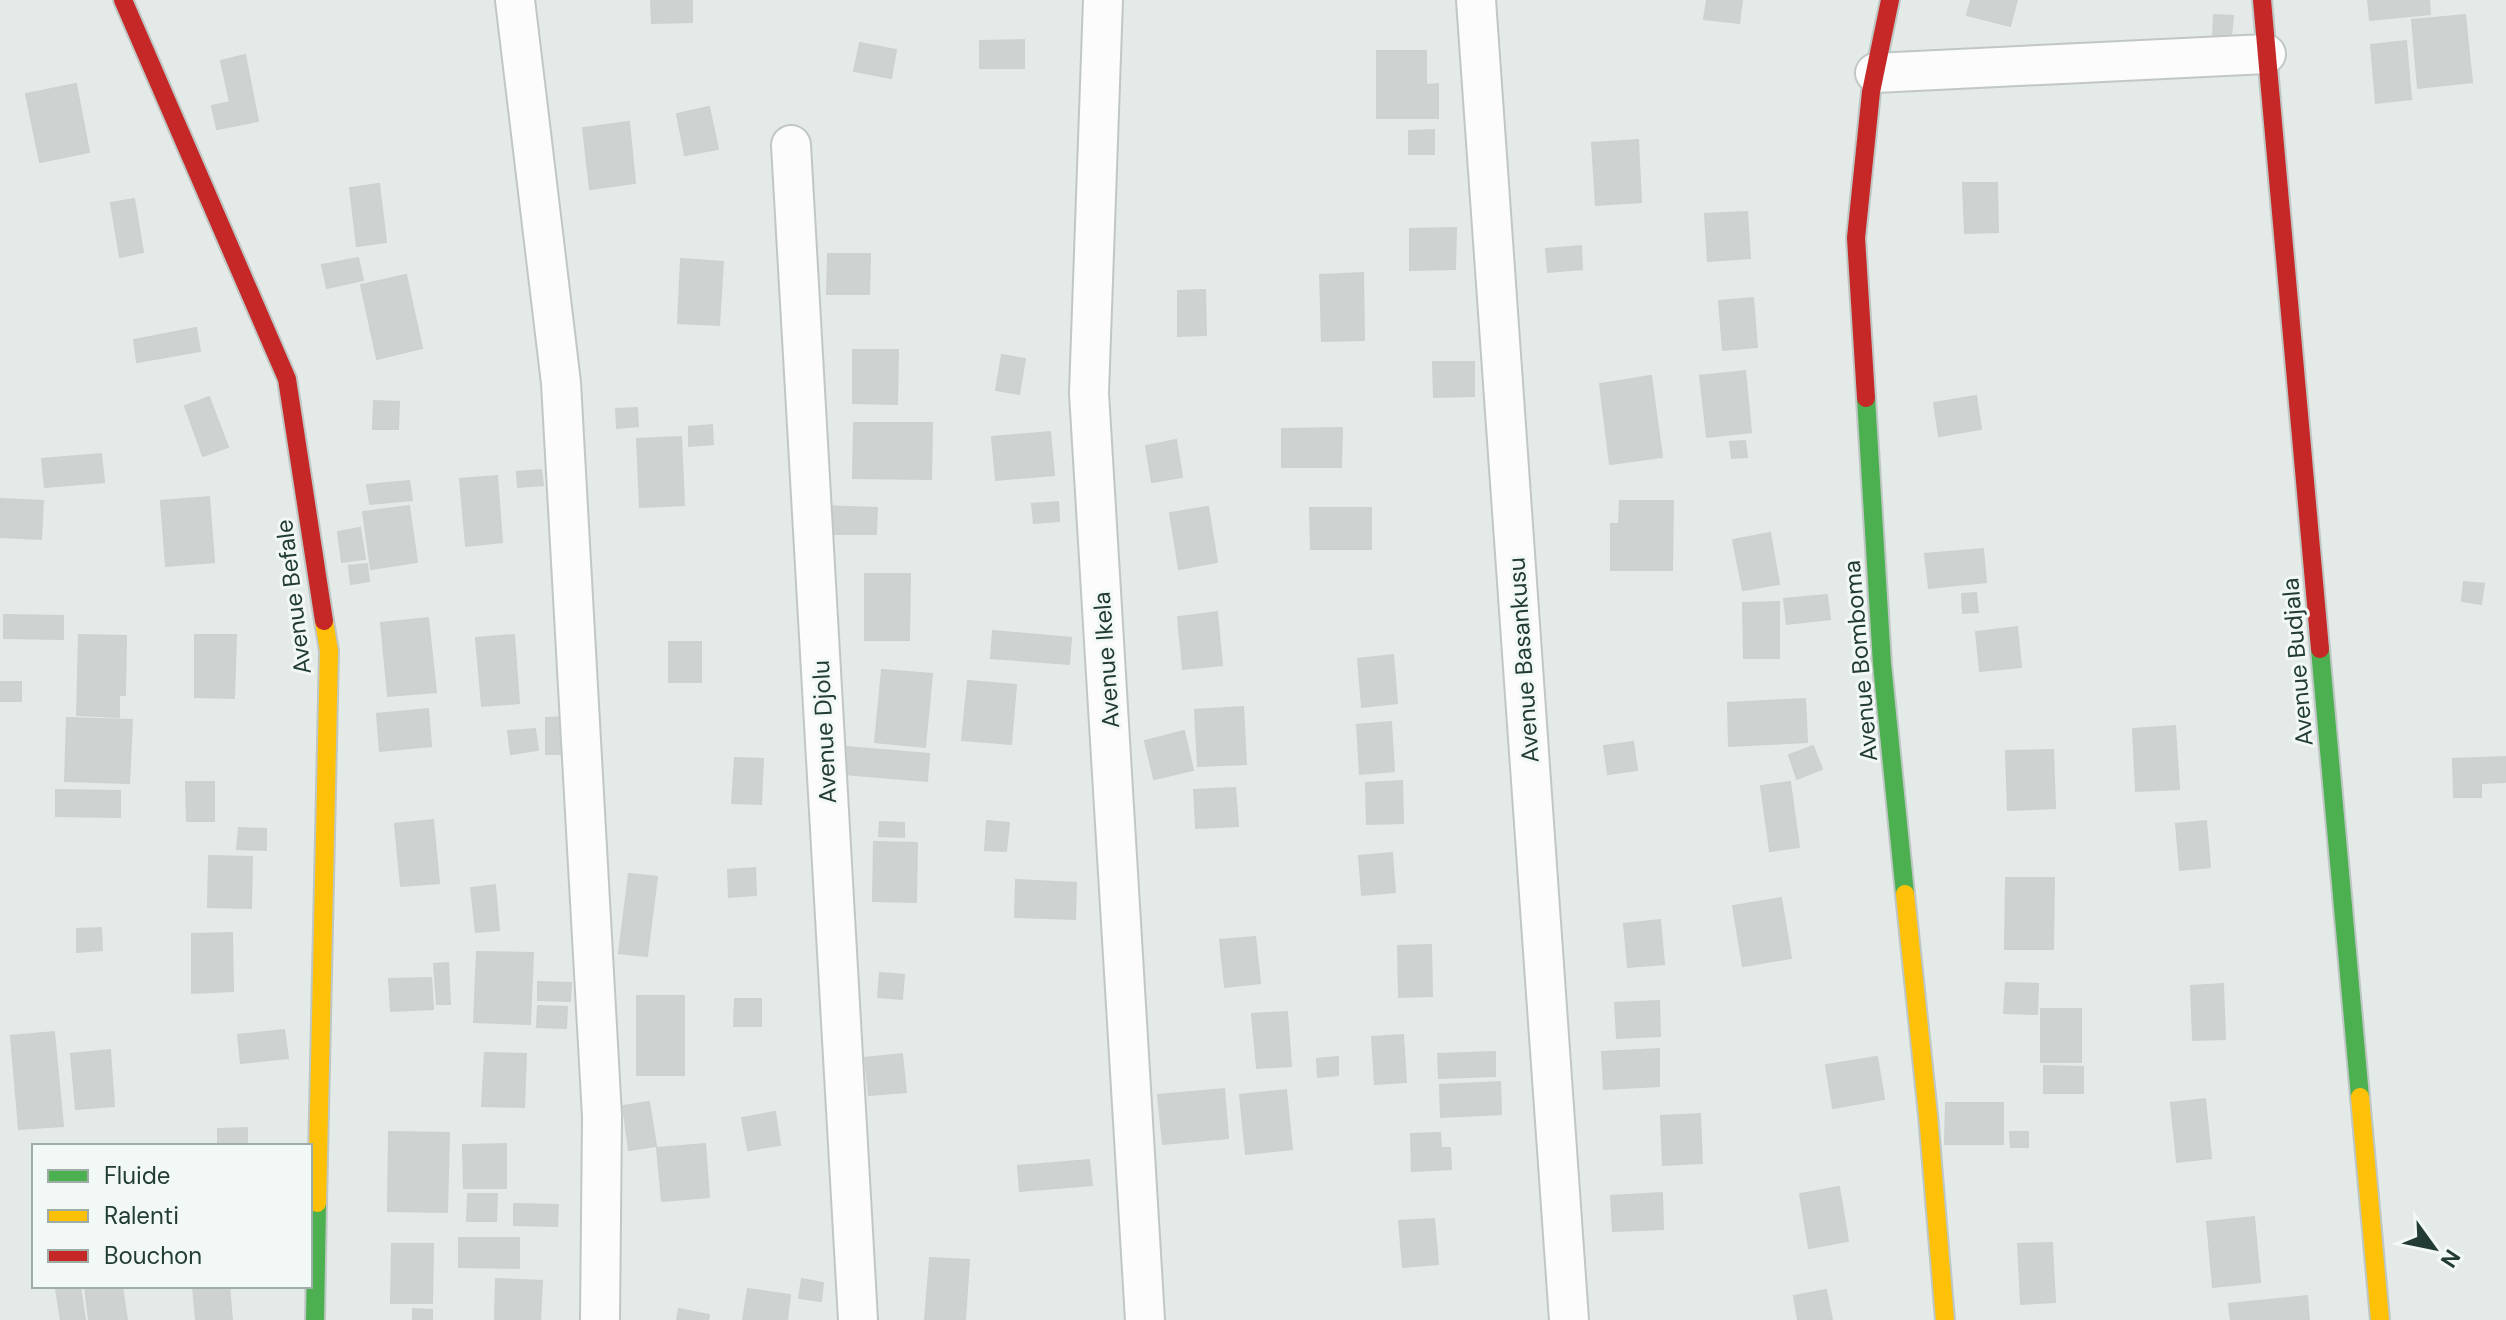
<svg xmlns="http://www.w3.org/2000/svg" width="2506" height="1320" font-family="'DM Sans',sans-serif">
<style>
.building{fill:#ced3d1;stroke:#cdd2d0;stroke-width:2}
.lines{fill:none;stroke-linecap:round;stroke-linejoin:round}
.street-casing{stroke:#c1c7c4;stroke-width:42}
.fast-casing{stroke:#bfc7c4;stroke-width:22}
.slow-casing{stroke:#bfc7c4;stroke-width:22}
.jam-casing{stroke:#bfc7c4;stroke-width:22}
.street{stroke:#fbfcfb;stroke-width:38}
.fast{stroke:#4caf50;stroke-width:18}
.slow{stroke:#ffc107;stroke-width:18}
.jam{stroke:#c62828;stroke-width:18}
.labels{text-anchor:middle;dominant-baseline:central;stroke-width:6;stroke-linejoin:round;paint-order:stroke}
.street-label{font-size:24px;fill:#223c35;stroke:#f2f8f5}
</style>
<rect width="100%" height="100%" fill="#e4eae7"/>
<g class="building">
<polygon points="651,0 692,0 692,22 652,23"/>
<polygon points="1707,0 1742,0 1739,23 1704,19"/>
<polygon points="1971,0 2017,0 2010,26 1967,15"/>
<polygon points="2368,0 2429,0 2430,14 2370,20"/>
<polygon points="2214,15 2233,16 2231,36 2213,35"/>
<polygon points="2465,15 2472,82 2418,88 2412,20"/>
<polygon points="1024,40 1024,68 980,68 980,41"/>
<polygon points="2406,41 2411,99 2376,103 2371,45"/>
<polygon points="860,43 896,50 891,78 854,71"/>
<polygon points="1377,51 1426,51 1426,85 1438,84 1438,118 1377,118"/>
<polygon points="245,55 258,121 217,129 212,106 230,102 221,61"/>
<polygon points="76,84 89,152 40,162 26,94"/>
<polygon points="709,107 718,149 685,155 677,114"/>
<polygon points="629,122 635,183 590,189 583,128"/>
<polygon points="1434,130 1434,154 1409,154 1409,131"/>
<polygon points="1638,140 1641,202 1596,205 1592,143"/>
<polygon points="1963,183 1997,183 1998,232 1965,233"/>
<polygon points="379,184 386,242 357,246 350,188"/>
<polygon points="134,199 143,252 120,257 111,203"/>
<polygon points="1747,212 1750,258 1708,261 1705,214"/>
<polygon points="1456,228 1455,269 1410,270 1410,229"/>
<polygon points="1581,246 1582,269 1548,272 1546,249"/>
<polygon points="828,254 870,254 869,294 827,294"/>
<polygon points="358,258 363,280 327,288 322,265"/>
<polygon points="681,259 723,262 719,325 678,323"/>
<polygon points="1363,273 1364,340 1322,341 1320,275"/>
<polygon points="406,275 422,348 377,359 361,285"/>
<polygon points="1205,290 1206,335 1178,336 1178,291"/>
<polygon points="1753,298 1757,347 1723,350 1719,301"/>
<polygon points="196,328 200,351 137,362 134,340"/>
<polygon points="853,350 898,350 897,404 853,403"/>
<polygon points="1002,355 1025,359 1019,394 996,390"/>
<polygon points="1433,362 1474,362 1474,396 1434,397"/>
<polygon points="1745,371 1751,432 1707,437 1700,376"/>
<polygon points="1651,376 1662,457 1610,464 1600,384"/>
<polygon points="1976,396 1981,429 1939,436 1934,403"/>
<polygon points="209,397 228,447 203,456 185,406"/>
<polygon points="374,401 399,402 398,429 373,429"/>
<polygon points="637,408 638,426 617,428 616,409"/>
<polygon points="854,423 932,423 931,479 853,478"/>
<polygon points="712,425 713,444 689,446 689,427"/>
<polygon points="1342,428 1341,467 1282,467 1282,429"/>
<polygon points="1050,432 1054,475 996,480 992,437"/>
<polygon points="681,437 684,505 640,507 637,439"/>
<polygon points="1176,440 1182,477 1152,482 1146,446"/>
<polygon points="1745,441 1747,457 1732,458 1730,442"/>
<polygon points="101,454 104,482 45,487 42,459"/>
<polygon points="541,470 543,485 518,487 517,472"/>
<polygon points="497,476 502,542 466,546 460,479"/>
<polygon points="409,481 412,500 370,504 367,485"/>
<polygon points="209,497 214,562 166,566 161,501"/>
<polygon points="1,499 43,501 41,539 0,537"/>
<polygon points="1620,501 1673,501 1672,570 1611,570 1611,524 1619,524"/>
<polygon points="1058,502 1059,521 1034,523 1032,504"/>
<polygon points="409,506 417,562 371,569 363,512"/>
<polygon points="821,506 877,508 876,534 820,534"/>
<polygon points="1208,507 1217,562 1179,569 1170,513"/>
<polygon points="1310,508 1371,508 1371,549 1311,549"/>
<polygon points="360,528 365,559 342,562 338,532"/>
<polygon points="1770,533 1779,584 1743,590 1733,540"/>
<polygon points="1983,549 1986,582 1929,588 1925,554"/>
<polygon points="367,564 369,581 351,584 349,566"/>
<polygon points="865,574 910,574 909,640 865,640"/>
<polygon points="2464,582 2484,584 2481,604 2462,601"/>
<polygon points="1976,593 1978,612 1963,613 1962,594"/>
<polygon points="1827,595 1830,619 1787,624 1784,599"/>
<polygon points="1779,602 1779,658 1744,658 1743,603"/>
<polygon points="1217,612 1222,665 1183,669 1178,617"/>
<polygon points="4,615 63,616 63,639 4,638"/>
<polygon points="428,618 436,692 388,696 381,623"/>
<polygon points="2017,627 2021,667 1980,671 1976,632"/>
<polygon points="993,631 1071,638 1069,664 991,658"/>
<polygon points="79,635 126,636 125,695 119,695 119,717 77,715"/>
<polygon points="195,635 236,635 234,698 195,697"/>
<polygon points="514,635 519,703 482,706 476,638"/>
<rect x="669" y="642" width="32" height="40"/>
<polygon points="1393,655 1397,703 1362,707 1358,659"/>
<polygon points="882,670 932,674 925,747 875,742"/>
<polygon points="968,681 1016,685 1011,744 962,740"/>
<rect x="0" y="682" width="21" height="19"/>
<polygon points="1805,699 1807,742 1729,746 1728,703"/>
<polygon points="1243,707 1246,764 1198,766 1195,710"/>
<polygon points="428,709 431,746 380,751 377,714"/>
<polygon points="565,717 565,754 546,754 546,718"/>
<polygon points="67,718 132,720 129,783 65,781"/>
<polygon points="1391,722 1394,771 1360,774 1357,725"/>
<polygon points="2175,726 2179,789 2136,791 2133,729"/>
<polygon points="535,729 538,750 511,754 508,731"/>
<polygon points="1184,731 1193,770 1154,779 1145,741"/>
<polygon points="1633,742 1637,770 1608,774 1604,746"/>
<polygon points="834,746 929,754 927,781 832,773"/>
<polygon points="1813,746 1822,769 1797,779 1789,755"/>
<polygon points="2053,750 2055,808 2008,810 2006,751"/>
<polygon points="2506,757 2506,782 2481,783 2481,797 2454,797 2453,759"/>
<polygon points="735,758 763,759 761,804 732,803"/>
<polygon points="1402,781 1403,823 1367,824 1366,783"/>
<polygon points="186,782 214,782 214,821 187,821"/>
<polygon points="1790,782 1799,847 1770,851 1761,786"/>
<polygon points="1235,788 1238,826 1196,828 1194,790"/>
<polygon points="56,790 120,791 120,817 56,816"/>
<polygon points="433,820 439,883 401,886 395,824"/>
<polygon points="987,821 1009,823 1006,851 985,850"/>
<polygon points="2206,821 2210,867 2180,870 2176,824"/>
<polygon points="880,822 904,823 904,837 879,836"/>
<polygon points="239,828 266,829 266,850 237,849"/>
<polygon points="874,842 917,843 916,902 873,901"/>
<polygon points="1392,853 1395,892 1362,895 1359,856"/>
<polygon points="209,856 252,857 251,908 208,907"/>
<polygon points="755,868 756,895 729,897 728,870"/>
<polygon points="629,874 657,877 647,956 619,953"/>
<polygon points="2006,878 2054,878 2053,949 2005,949"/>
<polygon points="1016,880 1076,883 1075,919 1015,917"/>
<polygon points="495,885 499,930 476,932 471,888"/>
<polygon points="1781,898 1791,958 1743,966 1733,906"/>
<polygon points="1660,920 1664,964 1628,967 1624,924"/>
<polygon points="101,928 102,950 77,952 77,929"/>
<polygon points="232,933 233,991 192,993 192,934"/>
<polygon points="1255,937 1260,983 1225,987 1220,940"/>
<polygon points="1431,945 1432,996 1399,997 1398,946"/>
<polygon points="477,952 533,953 530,1024 474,1022"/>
<polygon points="448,963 450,1004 437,1004 434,964"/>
<polygon points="880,973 904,975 902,999 878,997"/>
<polygon points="431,978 433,1009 391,1011 389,979"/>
<polygon points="538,982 571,983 570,1001 538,1000"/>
<polygon points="2006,983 2038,984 2037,1014 2004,1013"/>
<polygon points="2223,984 2225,1039 2193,1040 2191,986"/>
<rect x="637" y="996" width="47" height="79"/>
<polygon points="735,999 761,999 761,1026 734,1026"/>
<polygon points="1659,1001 1660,1036 1617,1038 1615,1003"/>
<polygon points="538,1006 567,1007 566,1028 537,1027"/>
<rect x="2041" y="1009" width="40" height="53"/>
<polygon points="1287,1012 1291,1066 1257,1068 1252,1014"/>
<polygon points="284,1030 288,1058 241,1063 238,1035"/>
<polygon points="54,1032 63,1126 19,1129 11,1036"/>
<polygon points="1403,1035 1406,1082 1375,1084 1372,1037"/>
<polygon points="1659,1049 1659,1086 1604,1089 1602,1052"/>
<polygon points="110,1050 114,1106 76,1109 71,1054"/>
<polygon points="1495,1052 1495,1076 1439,1078 1438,1054"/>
<polygon points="485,1053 526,1054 524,1107 482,1106"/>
<polygon points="902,1054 906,1092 869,1095 865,1058"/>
<polygon points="1338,1057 1338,1075 1318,1077 1317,1059"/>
<polygon points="1877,1057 1884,1099 1833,1108 1826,1065"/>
<polygon points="2044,1066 2083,1067 2083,1093 2044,1093"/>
<polygon points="1500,1082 1501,1114 1441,1117 1440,1085"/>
<polygon points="1224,1089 1228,1138 1163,1144 1158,1095"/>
<polygon points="1286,1090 1292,1149 1246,1154 1240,1095"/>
<polygon points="2205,1099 2211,1158 2177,1162 2171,1103"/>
<polygon points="649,1102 656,1146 629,1150 623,1106"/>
<polygon points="1946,1103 2003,1103 2003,1144 1945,1144"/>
<polygon points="775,1112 780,1145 748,1150 742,1118"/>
<polygon points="1700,1114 1702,1163 1663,1165 1661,1116"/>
<polygon points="247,1128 247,1146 218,1146 218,1129"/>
<polygon points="389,1132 449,1133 447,1212 388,1211"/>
<polygon points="2010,1132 2028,1132 2028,1147 2011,1147"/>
<polygon points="1440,1133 1441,1148 1450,1148 1451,1169 1412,1171 1411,1134"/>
<polygon points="506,1144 506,1188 464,1188 463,1145"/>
<polygon points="705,1144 709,1197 662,1201 657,1148"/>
<polygon points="1089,1160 1092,1185 1020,1191 1018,1166"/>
<polygon points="1839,1187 1848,1241 1809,1248 1800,1194"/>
<polygon points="1662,1193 1663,1229 1613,1231 1611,1196"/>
<polygon points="468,1194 497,1194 496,1221 467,1221"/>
<polygon points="514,1204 558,1205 557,1226 514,1225"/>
<polygon points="2254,1217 2260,1282 2213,1287 2207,1222"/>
<polygon points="1434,1219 1438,1264 1403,1267 1399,1221"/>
<polygon points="459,1238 519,1238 519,1268 459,1267"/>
<polygon points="2052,1243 2055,1302 2021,1304 2018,1244"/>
<polygon points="392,1244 433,1244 432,1303 391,1303"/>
<polygon points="930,1258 969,1260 965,1320 925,1320"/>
<polygon points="496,1279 542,1281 540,1320 495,1320"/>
<polygon points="802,1279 823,1283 821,1301 799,1298"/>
<polygon points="80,1286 85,1320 61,1320 56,1289"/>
<polygon points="85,1286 122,1286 127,1320 89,1320"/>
<polygon points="193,1286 229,1286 232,1320 196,1320"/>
<polygon points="748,1289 790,1295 787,1320 743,1320"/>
<polygon points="1826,1290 1832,1320 1798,1320 1794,1296"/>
<polygon points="2307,1296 2309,1320 2231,1320 2229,1304"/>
<polygon points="413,1309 432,1310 432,1320 413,1320"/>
<polygon points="679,1309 709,1315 708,1320 677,1320"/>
</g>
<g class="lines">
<defs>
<g id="street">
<polyline points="515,0 561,383 602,1116 600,1320"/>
<polyline points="1103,0 1089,393 1145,1320"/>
<polyline points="1476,0 1569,1320"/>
<polyline points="1875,73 2266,54"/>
<polyline points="791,145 858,1320"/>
</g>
<g id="fast">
<polyline points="1866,398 1882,664 1905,894"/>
<polyline points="2320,649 2360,1097"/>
<polyline points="315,1320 317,1203"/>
</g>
<g id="slow">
<polyline points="1905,894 1928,1115 1945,1320"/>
<polyline points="2360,1097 2380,1320"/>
<polyline points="317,1203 329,651 324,621"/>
</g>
<g id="jam">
<polyline points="123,0 287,379 324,621"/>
<polyline points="2262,0 2320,649"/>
<polyline points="1866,398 1856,238 1871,92 1890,0"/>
</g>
</defs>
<use href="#street" class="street-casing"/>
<use href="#fast" class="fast-casing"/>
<use href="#slow" class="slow-casing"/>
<use href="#jam" class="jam-casing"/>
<use href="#street" class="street"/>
<use href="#fast" class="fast"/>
<use href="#slow" class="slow"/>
<use href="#jam" class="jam"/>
</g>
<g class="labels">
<g class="street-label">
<text transform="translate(293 597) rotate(-97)">Avenue Befale</text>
<text transform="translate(1106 660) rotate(-94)">Avenue Ikela</text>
<text transform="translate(1523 660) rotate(-94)">Avenue Basankusu</text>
<text transform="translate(1860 661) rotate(-95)">Avenue Bomboma</text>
<text transform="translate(2297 662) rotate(-95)">Avenue Budjala</text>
<text transform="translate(824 732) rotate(-93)">Avenue Djolu</text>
</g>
</g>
<rect x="32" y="1144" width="280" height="144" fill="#f2f8f5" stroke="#9fada8" stroke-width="2"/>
<rect x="48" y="1170" width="40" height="12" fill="#4caf50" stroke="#9fada8" stroke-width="2"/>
<text x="104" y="1184" font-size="24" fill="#223c35">Fluide</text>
<rect x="48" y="1210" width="40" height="12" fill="#ffc107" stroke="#9fada8" stroke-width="2"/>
<text x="104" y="1224" font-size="24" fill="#223c35">Ralenti</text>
<rect x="48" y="1250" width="40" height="12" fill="#c62828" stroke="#9fada8" stroke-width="2"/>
<text x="104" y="1264" font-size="24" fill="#223c35">Bouchon</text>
<g transform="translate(2434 1248) rotate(123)" stroke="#f2f8f5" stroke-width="6" paint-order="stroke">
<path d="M0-6L14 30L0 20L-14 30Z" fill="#223c35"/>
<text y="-12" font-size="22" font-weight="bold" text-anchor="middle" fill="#223c35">N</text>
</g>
</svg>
